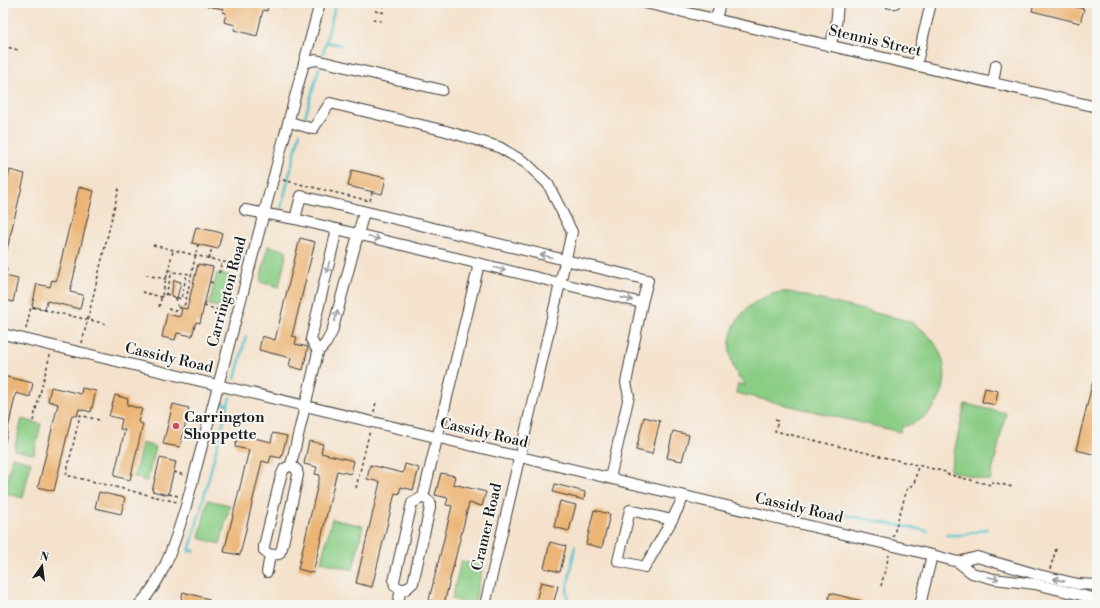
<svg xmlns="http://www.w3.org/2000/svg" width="1100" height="608" font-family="'Libre Bodoni',serif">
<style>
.green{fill:#8acd85;stroke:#537450}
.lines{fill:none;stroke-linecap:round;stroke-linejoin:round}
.stream{stroke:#55c3cb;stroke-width:2.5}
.building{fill:#ecb576}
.minor-casing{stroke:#3c3a36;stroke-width:12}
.path{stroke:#3c3a36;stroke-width:1.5;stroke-dasharray:3 3;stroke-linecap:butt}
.minor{stroke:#fff;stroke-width:10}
.oneway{stroke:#999}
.poi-dot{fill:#d1495b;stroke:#f6f6f2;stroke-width:1.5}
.labels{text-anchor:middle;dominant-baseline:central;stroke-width:4;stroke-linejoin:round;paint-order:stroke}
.street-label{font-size:15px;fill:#1c1c1c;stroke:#f6f6f2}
.poi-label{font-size:15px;font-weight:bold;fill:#1c1c1c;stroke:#f6f6f2;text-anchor:start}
</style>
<rect width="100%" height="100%" fill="#f6f6f2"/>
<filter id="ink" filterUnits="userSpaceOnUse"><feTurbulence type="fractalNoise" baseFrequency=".025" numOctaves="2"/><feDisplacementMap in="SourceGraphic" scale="8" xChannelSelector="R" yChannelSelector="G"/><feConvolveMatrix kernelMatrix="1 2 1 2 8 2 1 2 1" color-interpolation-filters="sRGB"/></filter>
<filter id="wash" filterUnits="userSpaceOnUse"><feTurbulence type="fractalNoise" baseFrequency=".012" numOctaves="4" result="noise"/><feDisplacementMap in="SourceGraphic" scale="16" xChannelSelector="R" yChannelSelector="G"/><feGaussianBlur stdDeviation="0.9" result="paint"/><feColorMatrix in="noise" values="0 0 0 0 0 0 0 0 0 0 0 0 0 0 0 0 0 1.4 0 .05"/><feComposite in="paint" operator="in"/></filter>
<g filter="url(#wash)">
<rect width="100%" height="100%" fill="#f4e2cc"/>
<g class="green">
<polygon points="268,246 287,251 279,287 260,282"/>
<polygon points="217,273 231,276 224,308 209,305"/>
<path d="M 781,292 L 789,292 L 908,321 C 958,344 958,413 902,427 L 900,432 L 736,393 L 738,384 L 745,386 C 713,348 734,301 781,292 Z"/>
<polygon points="965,404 1006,413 990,481 950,471"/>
<polygon points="22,419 41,424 34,454 14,450"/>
<polygon points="142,443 156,447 147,481 134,477"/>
<polygon points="12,457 31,462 23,498 4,493"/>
<polygon points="208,500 230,505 220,544 199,538"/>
<polygon points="332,519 363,526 353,570 321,562"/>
<polygon points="461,561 483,566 474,605 452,599"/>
</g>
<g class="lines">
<g class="stream">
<polyline points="326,42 341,45"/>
<polyline points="323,53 336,3"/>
<polyline points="305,117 319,68"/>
<polyline points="281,208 300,133"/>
<polyline points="235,379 246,336"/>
<polyline points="216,401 228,405"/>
<polyline points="201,508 230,397"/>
<polyline points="818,510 896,525"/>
<polyline points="898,525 928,531"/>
<polyline points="946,535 963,535 987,529"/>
<polyline points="189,550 195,551"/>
<polyline points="189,552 200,512"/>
<polyline points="568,605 567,590 575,546"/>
</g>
</g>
<g id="blocks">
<g class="building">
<polygon points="208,3 268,3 267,11 263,10 257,36 234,30 235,25 224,22 226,13 223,12 224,9 207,6"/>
<polygon points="1034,3 1061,3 1084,9 1080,23 1032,11"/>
<polygon points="10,170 25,174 4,262 3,197"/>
<polygon points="352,170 386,178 382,194 348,186"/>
<polygon points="79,187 94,191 70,292 83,295 80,309 47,301 45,310 32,306 37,284 50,287 52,280 56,281"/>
<polygon points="196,227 222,233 218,249 192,243"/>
<polygon points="300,238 315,242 292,336 297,337 295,344 308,347 303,370 289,366 291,358 259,350 262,336 275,340"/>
<polygon points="198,264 213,267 200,323 196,322 192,336 177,333 175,340 162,337 167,314 180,317 182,308 187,309"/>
<polygon points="3,268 7,269 5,276 18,279 13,302 3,299"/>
<polygon points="174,280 181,282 177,298 171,296"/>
<polygon points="3,376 33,383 30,397 16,393 4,446"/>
<polygon points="1093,381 1097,382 1097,455 1076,450"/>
<polygon points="51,387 81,394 82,388 96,391 91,412 79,409 77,416 72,415 54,491 38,487 58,404 48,401"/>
<polygon points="985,388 998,391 995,405 982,402"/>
<polygon points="115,395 128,399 127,405 142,409 138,422 143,424 130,480 114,476 125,430 120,429 122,419 109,416"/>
<polygon points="173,404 189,408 180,447 163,444"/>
<polygon points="644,417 660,421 652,454 636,450"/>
<polygon points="673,431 689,435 682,461 667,458"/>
<polygon points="273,433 287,436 281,458 271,456 269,463 262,461 240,555 224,552 249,450 235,447 238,434 271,442"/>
<polygon points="309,441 323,444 321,453 354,461 351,474 337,471 313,573 298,569 320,475 315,474 317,467 304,464"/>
<polygon points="160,458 176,462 168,495 152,491"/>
<polygon points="405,464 419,468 413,490 401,487 399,494 395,493 372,587 356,583 380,482 367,479 370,465 403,473"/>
<polygon points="441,473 455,476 453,484 486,492 482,506 469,503 444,604 429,600 452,506 446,505 448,498 435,495"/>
<polygon points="555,484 585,492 584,500 553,492"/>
<polygon points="99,492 125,498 121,514 95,508"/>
<polygon points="560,501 576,505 569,531 554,527"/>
<polygon points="594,510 610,514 602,548 586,544"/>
<polygon points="550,542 566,546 560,572 544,568"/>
<polygon points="541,582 558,586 553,605 535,605"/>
<polygon points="183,592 209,599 207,605 180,605"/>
<polygon points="830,593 862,601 861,605 827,605"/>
</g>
</g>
</g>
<g filter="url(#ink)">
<use href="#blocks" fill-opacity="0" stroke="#3c3a36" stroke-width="1"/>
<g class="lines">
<defs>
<g id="minor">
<polyline points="645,3 1097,107"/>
<polyline points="890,3 895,3"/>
<polyline points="716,19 720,3"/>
<polyline points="830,46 836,26 838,3"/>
<polyline points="304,63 316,60 442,90"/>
<polyline points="916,66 931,3"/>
<polyline points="993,83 996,65"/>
<polyline points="290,122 313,129 330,103 446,131 499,147 526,163 548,184 572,232 485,605"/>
<polyline points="245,210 295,219 642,303 648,280 301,196 295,219"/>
<polyline points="337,229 311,339 318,352 326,343 332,332 364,212"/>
<polyline points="3,334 932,555 958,562 972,573 994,579 1035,584 1089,597 1097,601"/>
<polygon points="291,465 297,470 298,475 282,548 279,554 270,555 264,551 264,546 281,476 284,469"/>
<polyline points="291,465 318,352"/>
<polyline points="610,478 629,396 626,383 642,303"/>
<polyline points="423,497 479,264"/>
<polyline points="672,520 645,567 618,561 630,510 672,520 684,496"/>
<polyline points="958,562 977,557 1039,575 1078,584 1097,585"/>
<polyline points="267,572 270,555"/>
<polyline points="398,603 401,589 395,586 394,581 412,503 423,497 430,502 430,508 413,583 406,589 401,589"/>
<path d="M 139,605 C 165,578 175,540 186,506 L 320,3"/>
<polyline points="920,605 932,555"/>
</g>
</defs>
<use href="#minor" class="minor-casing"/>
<g class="path">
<polyline points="277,5 289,8"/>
<polyline points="376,5 388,7"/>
<polyline points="375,11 386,13"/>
<polyline points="373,19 384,22"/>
<polyline points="3,46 18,50"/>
<polyline points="283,180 370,201 372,192"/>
<polyline points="153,245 240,266"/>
<polyline points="209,259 212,247"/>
<polyline points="169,269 172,272 191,274"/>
<polyline points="219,273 222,262"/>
<polyline points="146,275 166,279"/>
<polyline points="210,282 214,283"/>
<polyline points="229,286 235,288"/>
<polyline points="142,292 161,297 166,294 172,272"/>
<polyline points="166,294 181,299 187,274"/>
<polyline points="176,298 178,308"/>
<polyline points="204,306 228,312"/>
<polyline points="159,307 173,251"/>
<polyline points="168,309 176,311 185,304 198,244"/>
<polyline points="26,329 31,307 107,324"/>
<polyline points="82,343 119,188"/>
<polyline points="374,412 376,402"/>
<polyline points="99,420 80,415 66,475 177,502"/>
<polyline points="775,420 778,421 775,431 946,472 946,474 991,485 992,482 1013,487"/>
<polyline points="33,421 50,355"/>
<polyline points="174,472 185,475"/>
<polyline points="356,488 370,430"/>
<polyline points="169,494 178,496"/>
<polyline points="893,537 907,489 914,484 918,466"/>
<polyline points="1050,569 1057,546"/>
<polyline points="881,586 889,555"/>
</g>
<use href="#minor" class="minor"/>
</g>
<defs><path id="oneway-shaft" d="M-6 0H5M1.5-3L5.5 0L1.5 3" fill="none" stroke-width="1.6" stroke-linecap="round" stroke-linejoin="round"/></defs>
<g class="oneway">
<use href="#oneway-shaft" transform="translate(374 238) rotate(14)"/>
<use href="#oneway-shaft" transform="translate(546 256) rotate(-166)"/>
<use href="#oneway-shaft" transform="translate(328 267) rotate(104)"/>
<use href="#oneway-shaft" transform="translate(500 269) rotate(14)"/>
<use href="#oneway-shaft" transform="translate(627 299) rotate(13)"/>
<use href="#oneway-shaft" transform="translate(336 316) rotate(-75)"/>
<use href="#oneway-shaft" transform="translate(993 578) rotate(12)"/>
<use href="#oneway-shaft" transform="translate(1059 580) rotate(-167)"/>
</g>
</g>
<circle class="poi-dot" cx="176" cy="426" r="4"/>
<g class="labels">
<g class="street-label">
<text transform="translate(875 41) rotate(13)">Stennis Street</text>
<text transform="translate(227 292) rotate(-75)">Carrington Road</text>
<text transform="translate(169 358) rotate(13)">Cassidy Road</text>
<text transform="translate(484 433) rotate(13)">Cassidy Road</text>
<text transform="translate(799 508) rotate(13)">Cassidy Road</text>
<text transform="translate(487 527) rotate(-77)">Cramer Road</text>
</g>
<g class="poi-label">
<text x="184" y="417">Carrington<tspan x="184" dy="17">Shoppette</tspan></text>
</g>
</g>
<rect width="1100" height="608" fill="none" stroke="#f6f6f2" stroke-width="16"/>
<g transform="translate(42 566) rotate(14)" stroke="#f6f6f2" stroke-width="3" paint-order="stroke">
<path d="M0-3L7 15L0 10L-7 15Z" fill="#1c1c1c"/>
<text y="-6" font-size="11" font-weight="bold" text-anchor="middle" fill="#1c1c1c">N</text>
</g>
</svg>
